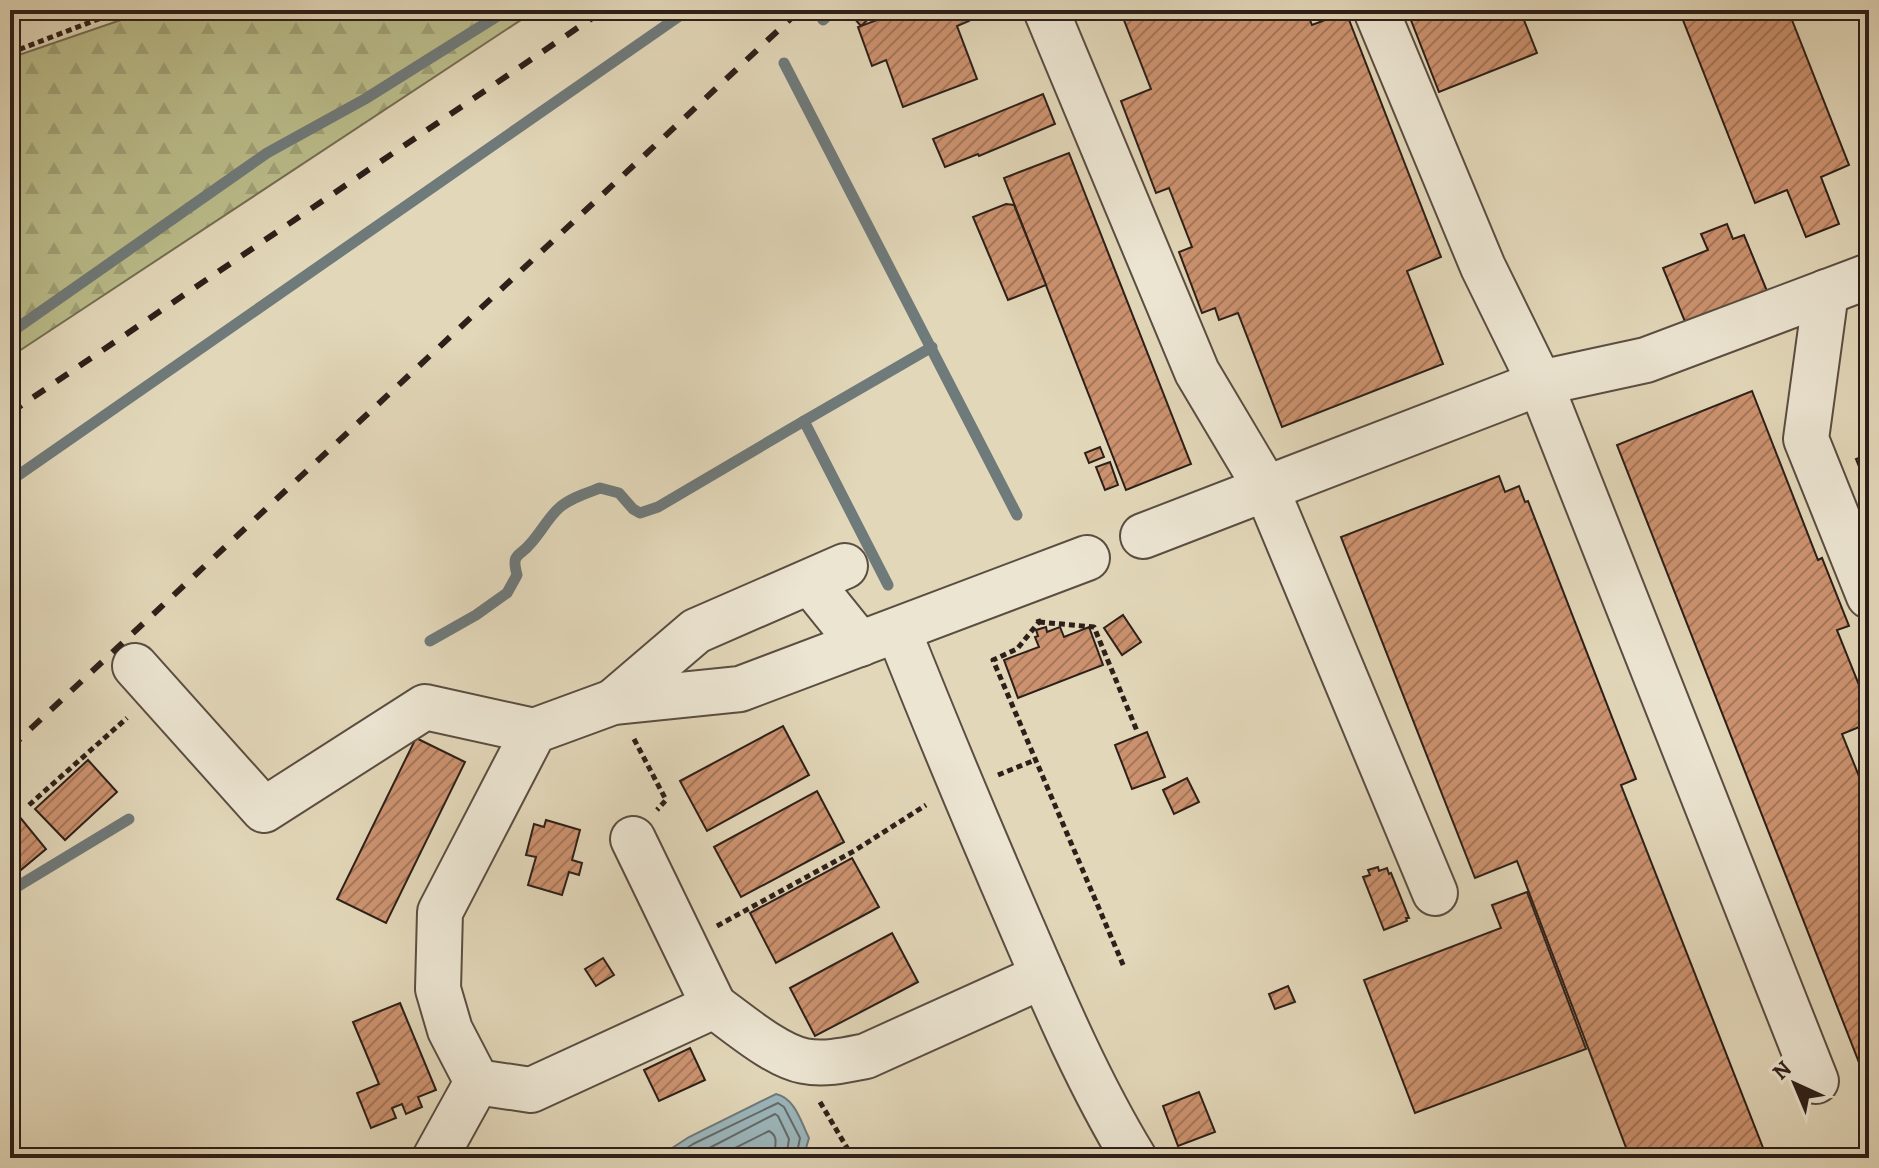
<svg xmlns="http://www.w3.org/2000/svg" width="1879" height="1168" font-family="Alegreya,serif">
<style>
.forest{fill:url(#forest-firs);stroke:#746e52;stroke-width:2}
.water{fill:#9bb6bb;stroke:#6f7a7a;stroke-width:2}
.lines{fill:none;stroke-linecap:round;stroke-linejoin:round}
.shore{stroke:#646a6a;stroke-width:2}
.stream{stroke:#6f7a7a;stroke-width:11}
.building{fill:url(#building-hatch);stroke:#2d1f19;stroke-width:2}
.minor-casing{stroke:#5a4d41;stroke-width:48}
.path{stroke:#2d1f19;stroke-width:5;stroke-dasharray:6 4;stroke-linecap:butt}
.minor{stroke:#ece5d2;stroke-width:44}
.rail{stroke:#2d1f19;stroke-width:6;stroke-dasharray:14 14;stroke-linecap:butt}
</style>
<defs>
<pattern id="forest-firs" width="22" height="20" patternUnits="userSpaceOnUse" patternTransform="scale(2)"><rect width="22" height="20" fill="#babc8a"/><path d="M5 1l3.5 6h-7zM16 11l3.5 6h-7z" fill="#a0a176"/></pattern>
<pattern id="building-hatch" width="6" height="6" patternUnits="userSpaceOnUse" patternTransform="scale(2)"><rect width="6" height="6" fill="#cc926f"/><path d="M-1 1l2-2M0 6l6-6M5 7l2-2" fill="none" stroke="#a6775a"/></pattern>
</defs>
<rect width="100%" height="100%" fill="#e2d7b9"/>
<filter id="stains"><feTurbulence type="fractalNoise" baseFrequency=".0025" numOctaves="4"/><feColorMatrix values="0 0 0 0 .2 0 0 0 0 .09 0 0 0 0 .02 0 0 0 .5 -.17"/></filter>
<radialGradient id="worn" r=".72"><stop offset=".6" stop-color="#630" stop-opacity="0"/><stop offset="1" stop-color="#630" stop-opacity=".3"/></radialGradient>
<polygon class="forest" points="150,10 536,10 10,357 10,58"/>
<path class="water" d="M 776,1094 C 795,1098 801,1122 809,1138 L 804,1155 L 806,1158 L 669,1158 L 669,1150 L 689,1137 Z"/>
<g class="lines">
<g class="shore">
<polyline points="677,1158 678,1154 693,1144 778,1103 784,1107 800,1138 796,1158"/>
<polyline points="690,1158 775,1114 778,1116 789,1139 786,1158"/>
<path d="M 715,1158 L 769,1131 C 780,1137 774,1147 774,1158"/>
</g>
<g class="stream">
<polyline points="820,15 823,20 834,10"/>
<polyline points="784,63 1017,515"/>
<polyline points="10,333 267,153 365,99 507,10"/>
<polyline points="804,421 888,585"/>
<polyline points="10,481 688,10"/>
<path d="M 430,641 L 476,615 L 507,593 L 517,575 C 511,552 519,558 531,543 C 541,532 548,518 559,508 C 570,498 587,493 600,488 L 619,493 L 633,509 L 640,513 L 658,507 L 804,421 L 932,347"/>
<polyline points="10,891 129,819"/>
</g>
</g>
<g class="building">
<polygon points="847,10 878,10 861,26"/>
<polygon points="904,10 965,10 969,21 957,26 977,79 903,107 886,60 872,66 858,27"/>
<polygon points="1120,10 1306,10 1312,25 1346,12 1441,257 1407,271 1443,364 1282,427 1238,313 1219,320 1215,308 1202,313 1179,252 1192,247 1169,188 1156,193 1121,101 1151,89"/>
<polygon points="1407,10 1520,10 1537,53 1439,92"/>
<polygon points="1679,10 1788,10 1849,165 1821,177 1839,224 1806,237 1787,190 1755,203"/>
<polygon points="1043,94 1055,124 979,156 978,154 945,167 933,139"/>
<polygon points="1069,153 1191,464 1126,490 1004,178"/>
<polygon points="1006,204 1014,205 1046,285 1008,300 973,217"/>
<polygon points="1727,224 1733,239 1744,235 1769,296 1688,329 1663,268 1708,250 1701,234"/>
<polygon points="1752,391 1818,560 1822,558 1849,626 1837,630 1869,710 1869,723 1842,734 1869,801 1869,1088 1617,445"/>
<polygon points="1100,447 1104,457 1089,463 1085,453"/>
<polygon points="1869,454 1869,491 1856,459"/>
<polygon points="1110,462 1118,485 1105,490 1096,467"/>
<polygon points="1499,476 1505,492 1519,486 1525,502 1528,501 1636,779 1621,785 1767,1158 1630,1158 1517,861 1475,878 1341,537"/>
<polygon points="1123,615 1141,642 1122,655 1104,628"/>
<polygon points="1046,627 1047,632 1060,627 1064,637 1089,627 1103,665 1018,698 1004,660 1039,647 1035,637 1038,636 1036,630"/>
<polygon points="783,726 809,775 707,831 680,781"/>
<polygon points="1147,732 1165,777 1132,789 1115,745"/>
<polygon points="416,738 465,762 386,923 337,899"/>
<polygon points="88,760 117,792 65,840 35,809"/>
<polygon points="1187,778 1199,802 1174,814 1163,790"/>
<polygon points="817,791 844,842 741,897 714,847"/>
<polygon points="14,810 46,849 10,879 10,813"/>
<polygon points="546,820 580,830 572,860 582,863 579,875 569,872 562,895 528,885 536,857 526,855 534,824 544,827"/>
<polygon points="852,858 879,907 776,963 750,913"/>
<polygon points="1378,867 1379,871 1387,868 1389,874 1391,873 1409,918 1406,918 1407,921 1384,930 1363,877 1370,875 1368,870"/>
<polygon points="1527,892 1586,1049 1415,1113 1364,980 1501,928 1492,905"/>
<polygon points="892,933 918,982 815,1036 790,988"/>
<polygon points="603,958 614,975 596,986 585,969"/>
<polygon points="1288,986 1295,1002 1275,1009 1269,994"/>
<polygon points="400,1003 436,1090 418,1097 422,1107 406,1114 402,1104 392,1108 396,1118 371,1128 357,1093 379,1084 353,1022"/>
<polygon points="690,1048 705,1080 659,1101 644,1070"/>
<polygon points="1199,1092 1215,1132 1178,1146 1163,1106"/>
</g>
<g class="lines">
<defs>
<g id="minor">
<polyline points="1046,10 1197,372 1266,488 1435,893"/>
<polyline points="1376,10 1483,267 1540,383 1816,1081"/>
<polyline points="1826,292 1806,439 1869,596"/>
<polyline points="1143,536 1540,383 1646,360 1869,276"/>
<polyline points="810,582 860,644"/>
<path d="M 898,630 C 937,728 978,826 1020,923 C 1054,1002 1089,1084 1134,1158"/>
<polyline points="135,666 264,810 425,707 534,731"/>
<polyline points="613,702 696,631 845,566"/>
<polyline points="633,839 714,1006"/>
<path d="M 1043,976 L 866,1056 C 846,1060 825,1065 804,1061 C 776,1056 738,1023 714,1006 L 531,1090 L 477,1082 L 450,1030 L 438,989 L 440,912 L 534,731 L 613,702 L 740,689 L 1087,558"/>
<polyline points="435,1158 477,1082"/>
</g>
</defs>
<use href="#minor" class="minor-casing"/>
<g class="path">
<polyline points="10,53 122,10"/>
<polyline points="1038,619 1039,622 1017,649 993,660 1124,967"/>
<polyline points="1039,622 1094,627 1137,731"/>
<polyline points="634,739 666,800 657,810"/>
<polyline points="998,775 1035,760"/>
<polyline points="29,805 127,718"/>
<polyline points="717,926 854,851 926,805"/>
<polyline points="820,1102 853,1158"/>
</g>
<use href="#minor" class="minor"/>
<g class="rail">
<polyline points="10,413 604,10"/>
<polyline points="10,748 800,10"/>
</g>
</g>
<rect width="1879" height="1168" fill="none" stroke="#e2d7b9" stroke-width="40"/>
<rect x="12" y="12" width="1855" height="1144" fill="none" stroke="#2d1f19" stroke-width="4"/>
<rect x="20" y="20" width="1839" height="1128" fill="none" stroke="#2d1f19" stroke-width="2"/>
<g transform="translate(1795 1084) rotate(316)" stroke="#ece5d2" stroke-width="6" paint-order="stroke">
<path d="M0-6L14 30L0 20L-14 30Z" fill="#2d1f19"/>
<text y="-12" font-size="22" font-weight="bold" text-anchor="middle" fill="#2d1f19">N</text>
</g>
<rect width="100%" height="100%" filter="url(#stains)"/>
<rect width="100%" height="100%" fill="url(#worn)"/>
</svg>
